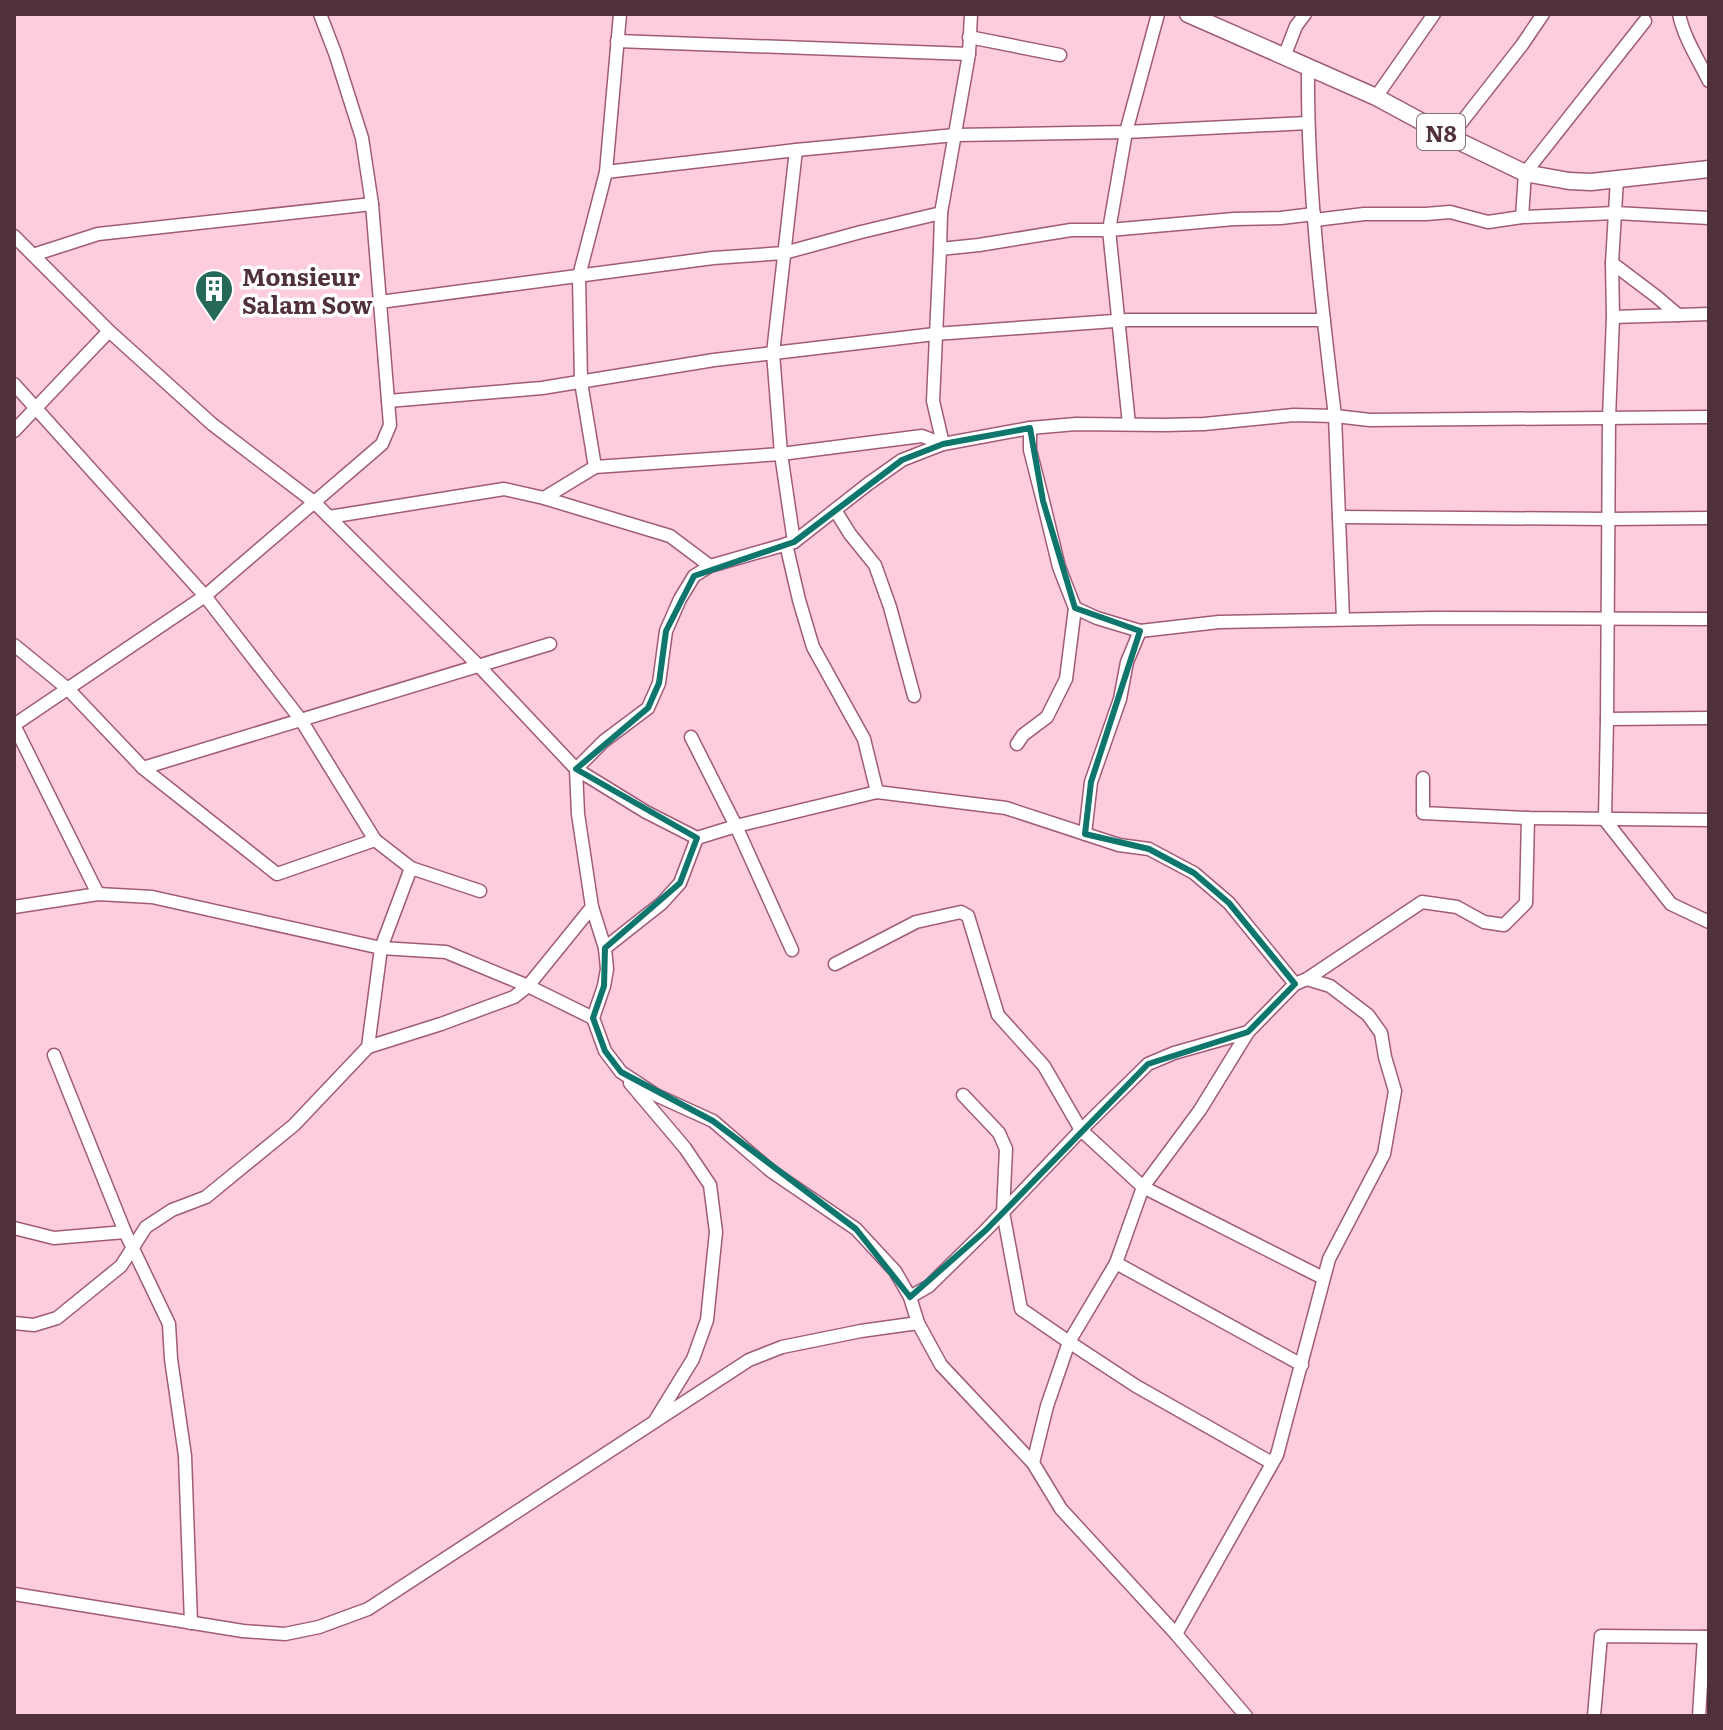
<svg xmlns="http://www.w3.org/2000/svg" width="1723" height="1730" font-family="Literata,serif">
<style>
.lines{fill:none;stroke-linecap:round;stroke-linejoin:round}
.minor-casing{stroke:#a05b77;stroke-width:15}
.major-casing{stroke:#a05b77;stroke-width:19}
.minor{stroke:#fff;stroke-width:12}
.major{stroke:#fff;stroke-width:16}
.marked{fill:none;stroke:#0f766e;stroke-width:6;stroke-linejoin:round}
.labels{text-anchor:middle;dominant-baseline:central;stroke-width:7;stroke-linejoin:round;paint-order:stroke}
.shield{fill:#fefefe;stroke:#846e77;stroke-width:2}
.shield-label{font-size:22px;font-weight:bold;fill:#50303d}
.poi-label{font-size:24px;font-weight:bold;fill:#50303d;stroke:#fefefe;text-anchor:start}
</style>
<rect width="100%" height="100%" fill="#fdcdde"/>
<g class="lines">
<defs>
<g id="minor">
<path d="M 1679,14 C 1684,38 1698,59 1709,81"/>
<polyline points="969,37 1060,55"/>
<polyline points="617,41 969,54"/>
<polyline points="1284,57 1296,26 1305,14"/>
<polyline points="1376,97 1434,14"/>
<polyline points="1450,137 1522,45 1543,14"/>
<polyline points="606,172 796,150 955,135 1126,132 1308,123"/>
<polyline points="1617,179 1612,263 1613,317 1609,418 1607,719 1605,820 1671,904 1709,922"/>
<polyline points="1522,217 1525,173 1645,21"/>
<polyline points="1315,220 1364,214 1426,214 1450,212 1488,222 1522,217 1615,213 1709,218"/>
<polyline points="14,236 109,331 212,424 314,502 479,666 576,769 646,812 697,838 736,826 877,792 1006,808 1119,845 1149,849 1194,873 1229,903 1295,984"/>
<polyline points="940,249 941,213 969,54 971,14"/>
<polyline points="33,255 98,234 372,204"/>
<polyline points="1612,263 1657,297 1678,315 1709,314"/>
<polyline points="380,302 713,258 784,253 861,232 941,213"/>
<polyline points="1613,317 1678,315"/>
<polyline points="14,384 205,596 301,720 375,840 411,868 480,891"/>
<polyline points="388,401 542,388 714,360 935,334 1128,320 1324,320"/>
<polyline points="1129,424 1109,230 1126,132 1158,14"/>
<polyline points="14,431 109,331"/>
<polyline points="943,444 933,401 940,249 979,245 1071,230 1109,230 1234,219 1281,218 1314,214"/>
<polyline points="595,467 581,382 579,276 606,172 620,14"/>
<polyline points="544,498 595,467 781,454 922,436 943,444"/>
<polyline points="835,510 850,534 875,565 890,607 914,696"/>
<polyline points="329,517 504,489 544,498 670,536 710,566"/>
<polyline points="1339,517 1609,519 1709,518"/>
<polyline points="794,542 781,454 773,353 796,150"/>
<polyline points="786,544 799,600 813,647 864,739 877,792"/>
<polyline points="1075,608 1097,618 1140,631 1219,622 1433,618 1709,619"/>
<polyline points="1343,619 1335,416 1370,420 1709,417"/>
<polyline points="14,645 68,689 143,768 277,874 375,840"/>
<polyline points="1607,719 1709,718"/>
<polyline points="14,725 205,596 382,444 390,425 372,204 362,138 335,53 320,14"/>
<polyline points="14,725 98,894"/>
<polyline points="691,737 736,826 792,950"/>
<polyline points="1017,744 1023,735 1047,717 1066,679 1075,608 1059,567 1043,501 1030,450 1030,428"/>
<polyline points="143,768 550,644"/>
<polyline points="1423,778 1423,813 1528,818 1709,820"/>
<polyline points="1085,834 1091,782 1120,699 1127,662 1140,631"/>
<polyline points="14,907 98,894 152,897 381,948 446,952 528,986 593,1018"/>
<polyline points="605,948 662,903 680,883 697,838"/>
<polyline points="835,964 916,922 961,912 968,916 998,1015 1044,1066 1081,1130 1143,1187 1323,1278"/>
<polyline points="368,1047 381,948 411,868"/>
<polyline points="54,1055 125,1232 169,1324 171,1359 185,1456 191,1623"/>
<polyline points="630,1083 685,1148 710,1185 716,1232 707,1320 693,1359 656,1419"/>
<polyline points="963,1095 999,1133 1006,1149 1003,1212 1021,1309 1069,1342 1136,1386 1272,1463"/>
<polyline points="14,1228 54,1238 125,1232"/>
<polyline points="1116,1263 1302,1365"/>
<polyline points="910,1297 929,1286 986,1230 1081,1130 1148,1064 1174,1053 1248,1032 1295,984 1307,979 1422,902 1457,907 1484,922 1504,925 1526,903 1528,818"/>
<polyline points="14,1323 34,1325 57,1318 121,1266 146,1227 172,1210 206,1197 294,1125 368,1047 441,1024 514,997 528,986 592,907"/>
<path d="M 918,1323 L 910,1297 L 895,1271 L 856,1229 L 771,1171 L 713,1121 L 656,1095 L 621,1072 L 605,1051 L 593,1018 L 604,986 L 607,969 L 605,948 L 592,907 L 578,814 L 576,769 L 604,741 L 648,708 L 659,683 L 666,631 L 680,599 L 694,576 L 710,566 L 794,542 L 868,484 L 902,460 L 943,444 L 1030,428 L 1076,424 L 1164,425 L 1204,424 L 1294,415 L 1335,416 C 1321,300 1307,184 1308,68"/>
<polyline points="1033,1463 1047,1406 1069,1342 1116,1263 1143,1187 1200,1110 1248,1032"/>
<polyline points="14,1594 243,1631 285,1634 319,1627 368,1609 749,1360 782,1347 861,1331 918,1323 941,1365 1033,1463 1061,1509 1176,1634 1246,1716"/>
<polyline points="1176,1634 1277,1455 1329,1259 1384,1154 1395,1091 1385,1057 1381,1033 1368,1015 1330,986 1307,979"/>
<polyline points="1594,1716 1601,1636 1709,1637"/>
<polyline points="1699,1716 1704,1637"/>
</g>
<polyline id="major" points="1188,14 1376,97 1450,137 1525,173 1569,181 1591,182 1709,169"/>
</defs>
<use href="#minor" class="minor-casing"/>
<use href="#major" class="major-casing"/>
<use href="#minor" class="minor"/>
<use href="#major" class="major"/>
</g>
<path class="marked" d="M 1030,428 L 1043,501 L 1075,608 L 1140,631 L 1091,782 L 1085,834 L 1149,849 L 1194,873 L 1229,903 L 1295,984 L 1248,1032 L 1148,1064 L 986,1230 L 910,1297 L 856,1229 L 713,1121 L 621,1072 L 605,1051 L 593,1018 L 604,986 L 605,948 L 680,883 L 697,838 L 576,769 L 648,708 L 659,683 L 666,631 L 694,576 L 794,542 L 902,460 L 943,444 Z"/>
<defs>
<symbol id="building-pin" viewBox="-11 -11 22 30"><path d="M0 17L-7.5 6A9.5 9.5 0 1 1 7.5 6Z" fill="#276959" stroke="#fefefe"/><path d="M-4-6H4V6H1V3H-1V6H-4ZM-2.5-4.3h1.7v1.8h-1.7ZM.8-4.3h1.7v1.8H.8ZM-2.5-1h1.7V.8h-1.7ZM.8-1h1.7V.8H.8Z" fill="#fff"/></symbol>
</defs>
<g fill-rule="evenodd">
<use href="#building-pin" x="192" y="267" width="44" height="60"/>
</g>
<g class="labels">
<rect class="shield" x="1417" y="114" width="48" height="36" rx="6"/>
<g class="shield-label">
<text x="1441" y="132">N8</text>
</g>
<g class="poi-label">
<text x="242" y="275">Monsieur<tspan x="242" dy="28">Salam Sow</tspan></text>
</g>
</g>
<rect width="1723" height="1730" fill="none" stroke="#50303d" stroke-width="32"/>
</svg>
